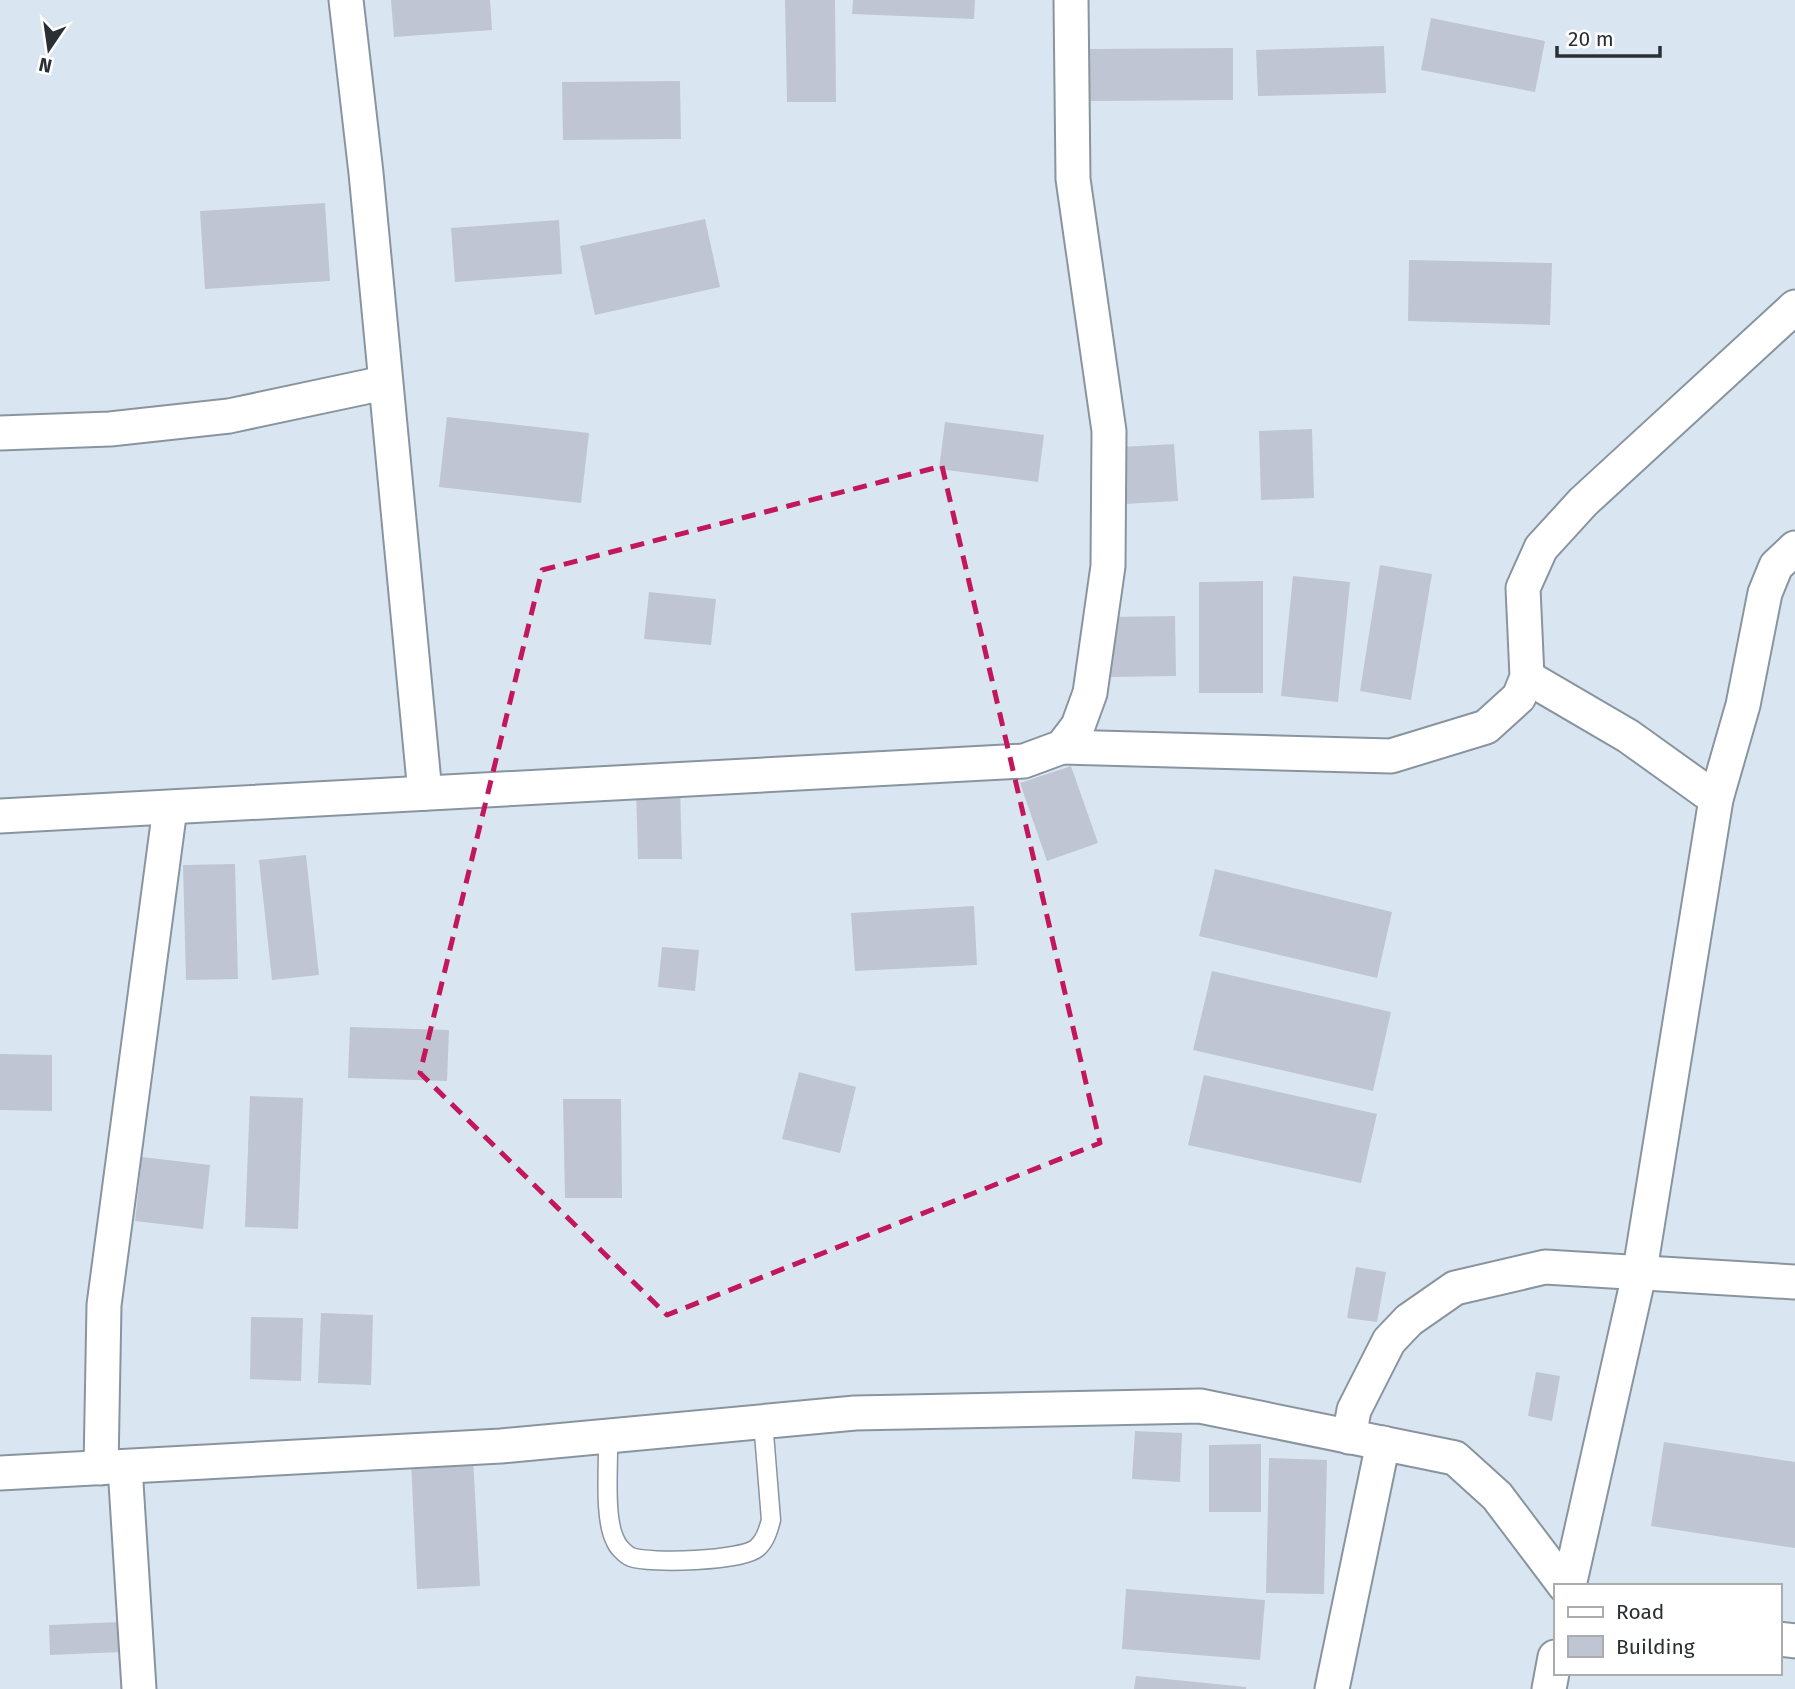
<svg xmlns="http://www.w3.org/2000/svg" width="1795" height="1689" font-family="'Fira Sans',sans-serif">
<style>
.building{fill:#c0c5d3}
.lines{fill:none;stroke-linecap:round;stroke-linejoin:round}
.lane-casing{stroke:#88959e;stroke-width:21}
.street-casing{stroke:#88959e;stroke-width:37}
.lane{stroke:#fff;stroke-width:18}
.street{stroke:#fff;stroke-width:33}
.marked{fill:none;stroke:#c2185b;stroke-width:5;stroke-dasharray:14 9;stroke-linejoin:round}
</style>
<rect width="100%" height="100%" fill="#d9e6f1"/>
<g class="building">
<polygon points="391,0 490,0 492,30 394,37"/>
<polygon points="785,0 835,0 836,102 787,102"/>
<polygon points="853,0 975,0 974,19 852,14"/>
<polygon points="1431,18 1545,41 1535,92 1421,70"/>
<polygon points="1384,46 1386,93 1258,96 1256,50"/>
<polygon points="1233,48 1233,100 1089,101 1088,49"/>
<polygon points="680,81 681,139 563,140 562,82"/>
<polygon points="325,203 330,281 205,289 200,211"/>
<polygon points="705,219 720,287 595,315 580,246"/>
<polygon points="559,220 562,274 455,282 451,228"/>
<polygon points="1409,260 1552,263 1550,325 1408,321"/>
<polygon points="447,417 589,433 581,503 439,487"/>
<polygon points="945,422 1044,435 1038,482 939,469"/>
<polygon points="1312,429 1314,498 1261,500 1259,431"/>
<polygon points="1174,444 1178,501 1124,504 1121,447"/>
<polygon points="1380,565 1432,574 1411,700 1360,691"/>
<polygon points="1293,576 1350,582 1338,702 1281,696"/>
<polygon points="1263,581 1263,693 1199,693 1199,582"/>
<polygon points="649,592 716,599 711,645 644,639"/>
<polygon points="1175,616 1176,676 1110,677 1108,617"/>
<polygon points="1071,766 1098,843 1047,861 1020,783"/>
<polygon points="680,786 682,859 638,859 636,787"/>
<polygon points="306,855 319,975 272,980 259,860"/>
<polygon points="235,864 238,979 186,980 183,865"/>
<polygon points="1215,869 1392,912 1377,978 1199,936"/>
<polygon points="974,906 977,965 855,971 851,913"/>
<polygon points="662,947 699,950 695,991 658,987"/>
<polygon points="1212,971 1391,1012 1373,1091 1193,1050"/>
<polygon points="350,1027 449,1030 447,1081 348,1078"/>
<polygon points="0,1054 52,1055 52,1111 0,1110"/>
<polygon points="799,1072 856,1087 840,1153 782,1139"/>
<polygon points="1204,1075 1377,1114 1361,1183 1188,1145"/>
<polygon points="250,1096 303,1098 298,1229 245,1227"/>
<polygon points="563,1099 621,1099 622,1198 565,1198"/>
<polygon points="142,1157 210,1165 203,1229 135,1221"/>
<polygon points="1356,1267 1386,1272 1377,1322 1347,1318"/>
<polygon points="321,1313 373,1315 371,1385 318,1383"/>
<polygon points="251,1317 303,1318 301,1381 250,1379"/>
<polygon points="1536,1372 1560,1376 1552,1421 1528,1416"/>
<polygon points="1135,1431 1182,1433 1180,1482 1132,1479"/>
<polygon points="1664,1442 1795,1462 1795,1548 1651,1526"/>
<polygon points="1261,1444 1261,1512 1209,1512 1209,1445"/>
<polygon points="473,1458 480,1586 417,1589 411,1461"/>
<polygon points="1269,1458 1327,1460 1324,1594 1266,1593"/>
<polygon points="1126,1589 1265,1600 1260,1660 1122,1649"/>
<polygon points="120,1622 121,1652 50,1655 49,1625"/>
<polygon points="1136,1676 1246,1687 1246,1689 1134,1689"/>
</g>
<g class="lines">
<defs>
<path id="lane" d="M 608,1436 C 609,1463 603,1519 616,1542 C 618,1547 626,1555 631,1557 C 650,1564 742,1561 757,1548 C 765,1541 768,1531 771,1520 L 763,1421"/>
<g id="street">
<polyline points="346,0 366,173 425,793"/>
<polyline points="0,433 110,429 229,416 384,383"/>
<polyline points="1527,677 1628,736 1716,799"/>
<polyline points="1062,747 1391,756 1486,727 1519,697 1527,677 1523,588 1541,548 1583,502 1795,307"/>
<polyline points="0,816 1024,761 1062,747 1078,726 1090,693 1108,566 1109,431 1073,179 1071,0"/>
<polyline points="1349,1437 1354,1410 1389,1341 1409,1320 1455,1288 1545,1267 1795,1282"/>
<polyline points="125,1467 139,1689"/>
<polyline points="101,1468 104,1305 170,808"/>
<polyline points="0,1473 501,1446 855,1413 1200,1406 1455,1458 1497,1496 1565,1586"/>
<polyline points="1569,1586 1640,1270 1716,799 1743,705 1765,593 1776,566 1795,548"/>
<polyline points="1779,1639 1795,1641"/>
<polyline points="1332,1689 1383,1443"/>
<polyline points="1549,1689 1555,1657"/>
</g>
</defs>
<use href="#lane" class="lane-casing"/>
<use href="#street" class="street-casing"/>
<use href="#lane" class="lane"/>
<use href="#street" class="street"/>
</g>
<path class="marked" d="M 942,466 L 1100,1143 L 667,1315 L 420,1073 L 542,570 Z"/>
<rect x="1554" y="1584" width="228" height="91" fill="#ffffff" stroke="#aaacad" stroke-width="2"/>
<rect x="1568" y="1607" width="35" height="10" fill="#ffffff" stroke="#aaacad" stroke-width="2"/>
<text x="1616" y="1619" font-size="21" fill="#2a2f33">Road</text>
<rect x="1568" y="1636" width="35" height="21" fill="#c0c5d3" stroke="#aaacad" stroke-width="2"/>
<text x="1616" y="1654" font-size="21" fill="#2a2f33">Building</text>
<g transform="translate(49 49) rotate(193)" stroke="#ffffff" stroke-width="5" paint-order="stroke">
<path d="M0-5L12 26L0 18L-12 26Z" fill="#2a2f33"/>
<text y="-10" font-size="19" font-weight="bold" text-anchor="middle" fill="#2a2f33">N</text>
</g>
<path d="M1557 46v10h103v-10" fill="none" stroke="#2a2f33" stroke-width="3.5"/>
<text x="1568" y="46" font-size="21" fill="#2a2f33" stroke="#ffffff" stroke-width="5" paint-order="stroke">20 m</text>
</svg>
